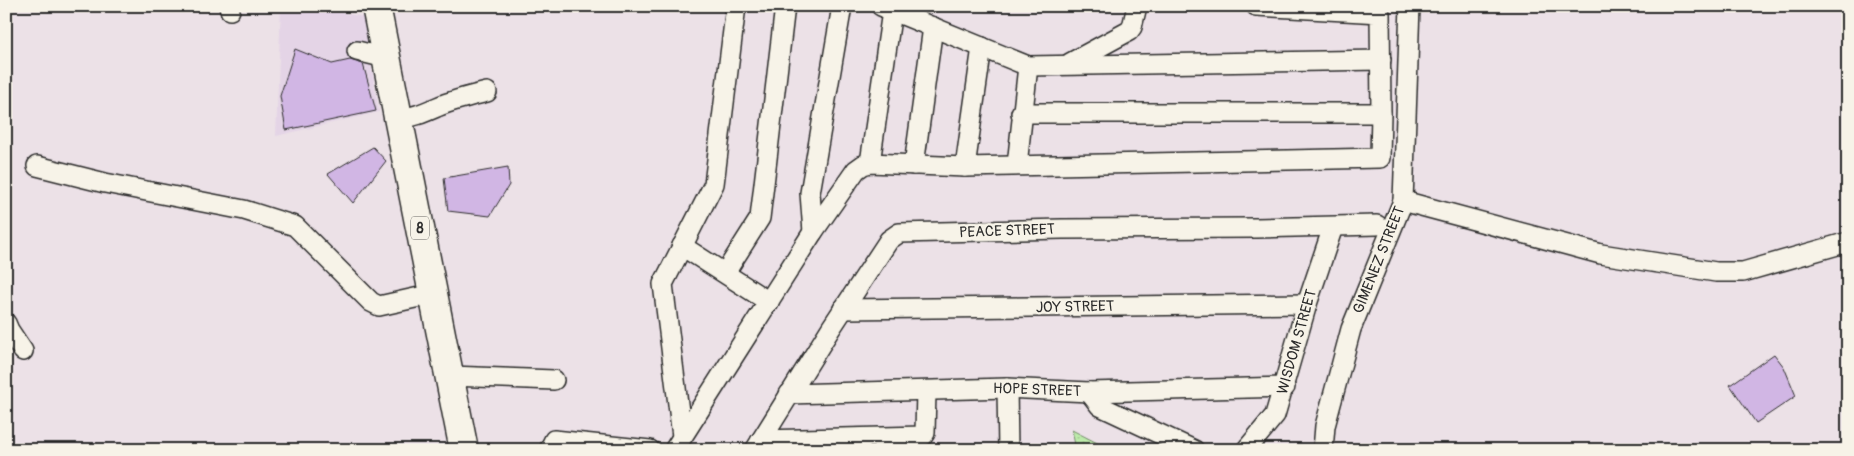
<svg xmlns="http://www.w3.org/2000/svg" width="1854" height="456" font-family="Pangolin,sans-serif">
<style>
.built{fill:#e4d4e6}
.green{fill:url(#green-dots);stroke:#748b6a}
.building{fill:#d1b6e4;stroke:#2b2b2b}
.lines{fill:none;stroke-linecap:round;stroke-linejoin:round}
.minor-casing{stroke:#2b2b2b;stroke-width:22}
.highway-casing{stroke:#2b2b2b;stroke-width:31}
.minor{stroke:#f7f3e8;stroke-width:19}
.highway{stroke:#f7f3e8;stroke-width:28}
.labels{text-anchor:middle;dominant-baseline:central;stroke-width:4;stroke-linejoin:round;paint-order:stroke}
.shield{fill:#f7f3e8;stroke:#686764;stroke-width:1}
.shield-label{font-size:14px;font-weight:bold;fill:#2b2b2b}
.street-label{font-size:15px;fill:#2b2b2b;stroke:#f7f3e8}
</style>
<defs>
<pattern id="green-dots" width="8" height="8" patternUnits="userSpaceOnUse" patternTransform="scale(1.25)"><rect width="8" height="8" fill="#bdebaa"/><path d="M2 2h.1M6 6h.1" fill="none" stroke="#a3ca92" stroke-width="1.8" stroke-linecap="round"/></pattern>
</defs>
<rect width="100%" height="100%" fill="#ece1e7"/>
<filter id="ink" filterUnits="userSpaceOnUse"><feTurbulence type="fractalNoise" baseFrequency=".02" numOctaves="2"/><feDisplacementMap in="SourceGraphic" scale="10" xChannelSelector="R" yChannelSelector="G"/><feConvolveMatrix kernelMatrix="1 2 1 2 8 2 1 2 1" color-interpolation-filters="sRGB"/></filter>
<g filter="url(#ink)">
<polygon class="built" points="281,6 310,6 363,17 379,112 276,136"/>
<polygon class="green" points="1072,430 1111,450 1076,450"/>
<g class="building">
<polygon points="295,49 332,64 350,60 363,64 376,111 286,130 280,96"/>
<polygon points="373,147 386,161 353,203 328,174"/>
<polygon points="508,167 509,185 490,216 448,211 444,178"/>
<polygon points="1774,354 1784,367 1796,396 1756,423 1730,385"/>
</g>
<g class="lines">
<defs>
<g id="minor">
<polyline points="229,6 230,10"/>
<polyline points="881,6 1028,66 1381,60"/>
<polyline points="357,51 386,58"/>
<polyline points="1070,63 1129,31 1132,27 1137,6"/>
<polyline points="1021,113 1381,113"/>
<path d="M 399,119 C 414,117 423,113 437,107 C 453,100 470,96 487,92"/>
<polyline points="870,163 892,11"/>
<polyline points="914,165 933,27"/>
<polyline points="1017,165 1028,66"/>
<polyline points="37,166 105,183 244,210 295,226 371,302 379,306 433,294"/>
<polyline points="965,167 982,47"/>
<polyline points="1403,201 1601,254 1716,272 1743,272 1848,242"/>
<polyline points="813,232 810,193 842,6"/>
<polyline points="682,246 769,302"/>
<polyline points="725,273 760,218 785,6"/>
<polyline points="843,309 1307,304"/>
<polyline points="6,323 9,330 23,351"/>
<polyline points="451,376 554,380"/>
<polyline points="1007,388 1008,450"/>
<polyline points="1089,392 1100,406 1194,450"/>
<polyline points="789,394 1007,388 1089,392 1285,387"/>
<polyline points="682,436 663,284 714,184 736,6"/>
<polyline points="761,440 923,436 925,433 926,391"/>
<polyline points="549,450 554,440 650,450"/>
<polyline points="674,450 813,232 856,170 863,165 870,163 965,167 1380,158 1381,113 1380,13 1256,6"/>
<polyline points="755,450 831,328 889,240 899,233 1062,229 1256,228 1377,225"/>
<polyline points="1246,450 1275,415 1307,304 1333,227"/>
<polyline points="1323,450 1325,426 1351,329 1403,201 1410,6"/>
</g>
<polyline id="highway" points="376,6 464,450"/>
</defs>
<use href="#minor" class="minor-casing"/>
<use href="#highway" class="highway-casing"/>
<use href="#minor" class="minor"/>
<use href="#highway" class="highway"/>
</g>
</g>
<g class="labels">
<rect class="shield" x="411" y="216.5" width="18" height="23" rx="4"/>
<g class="shield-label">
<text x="420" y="228">8</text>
</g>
<g class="street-label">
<text transform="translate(1007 231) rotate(-2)">PEACE STREET</text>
<text transform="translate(1379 260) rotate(-68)">GIMENEZ STREET</text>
<text transform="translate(1075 307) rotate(-1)">JOY STREET</text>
<text transform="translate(1297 342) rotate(-74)">WISDOM STREET</text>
<text transform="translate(1037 390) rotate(2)">HOPE STREET</text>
</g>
</g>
<rect width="1854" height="456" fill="none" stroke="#f7f3e8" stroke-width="25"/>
<rect x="12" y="12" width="1829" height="431" fill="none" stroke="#2b2b2b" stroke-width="2" filter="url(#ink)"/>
</svg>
